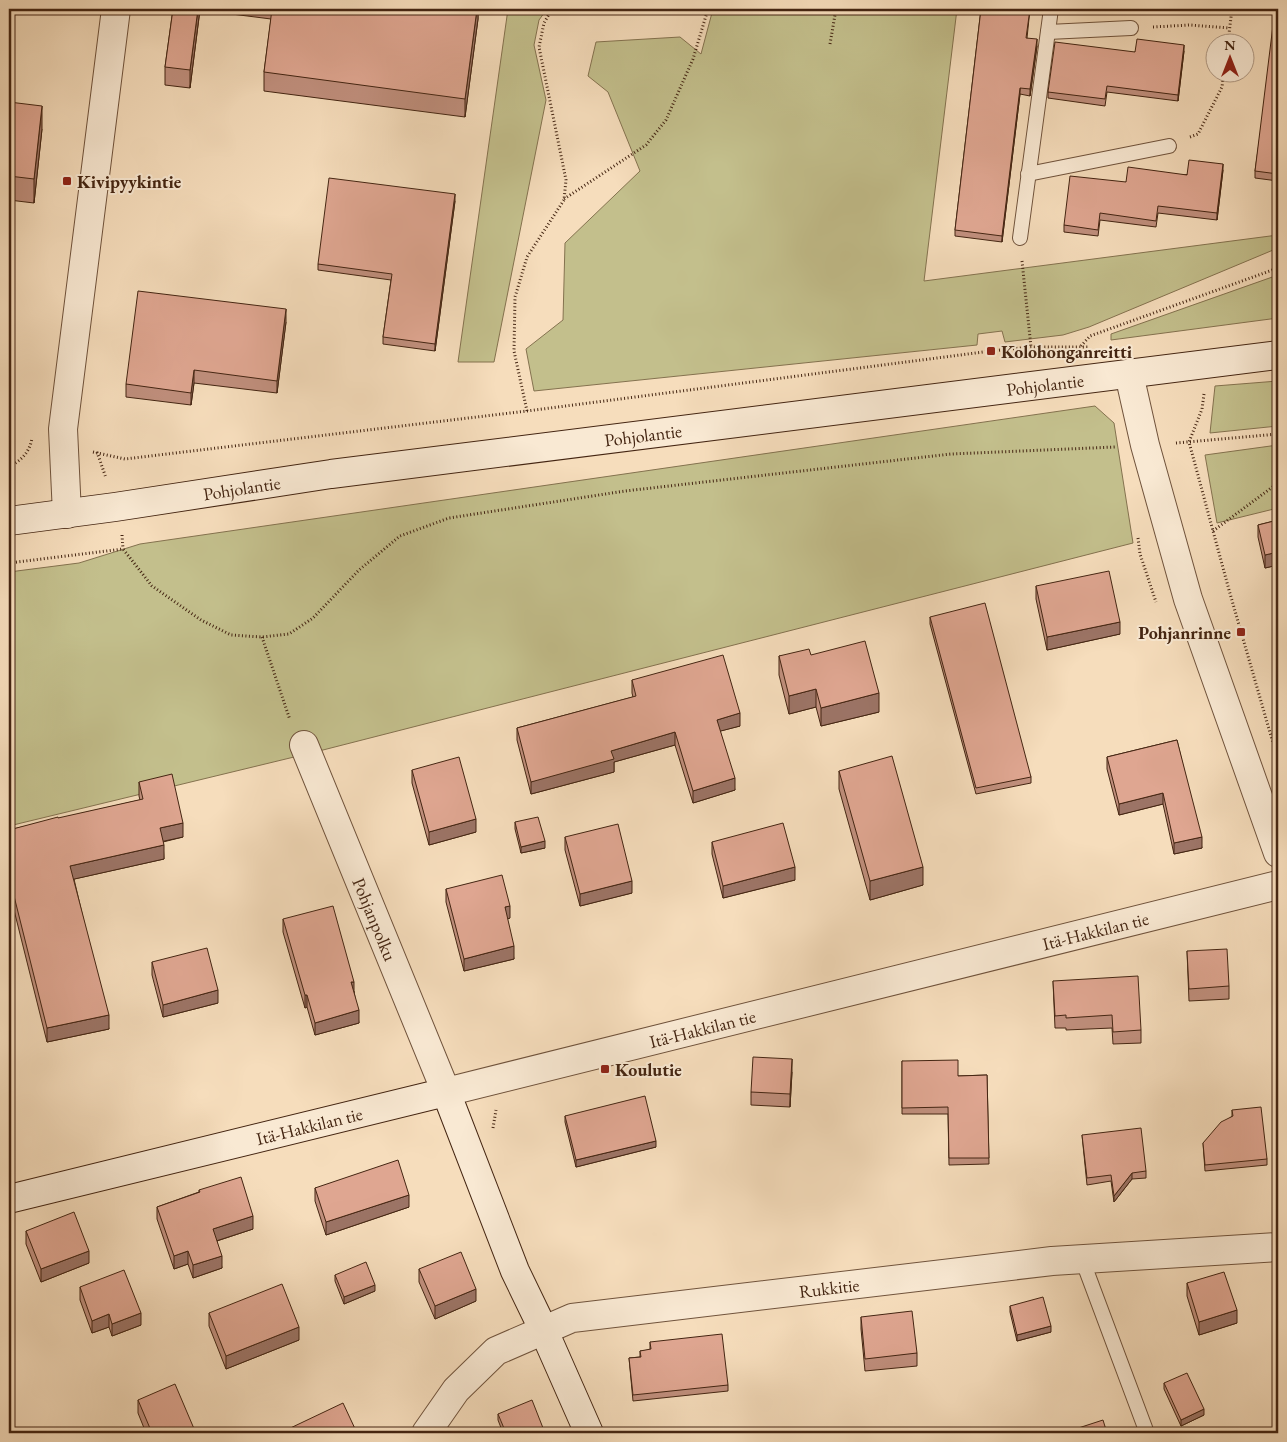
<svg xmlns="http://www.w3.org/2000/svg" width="1287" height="1442" font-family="'EB Garamond',serif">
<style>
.green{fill:#c3bf8c;stroke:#84724f}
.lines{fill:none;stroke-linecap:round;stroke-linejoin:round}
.lane-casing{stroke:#70533c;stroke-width:16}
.street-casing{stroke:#70533c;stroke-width:30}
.secondary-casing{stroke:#442512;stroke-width:30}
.path{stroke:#442512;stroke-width:3;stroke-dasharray:1 2.5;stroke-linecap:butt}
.lane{stroke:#f9e9d3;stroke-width:14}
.street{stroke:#f9e9d3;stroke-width:28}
.secondary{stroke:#f9e9d3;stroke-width:28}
.wall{fill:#c08f7d;stroke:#442512}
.shaded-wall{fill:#9c7466;stroke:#442512}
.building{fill:#dfa691;stroke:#442512}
.poi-dot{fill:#8f2418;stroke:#f9e9d3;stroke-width:2}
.labels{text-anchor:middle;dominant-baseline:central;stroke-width:4;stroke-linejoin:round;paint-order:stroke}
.poi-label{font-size:18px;font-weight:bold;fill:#442512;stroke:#f9e9d3;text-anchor:start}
.street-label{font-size:18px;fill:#442512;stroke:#f9e9d3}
</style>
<rect width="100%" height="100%" fill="#f6ddbc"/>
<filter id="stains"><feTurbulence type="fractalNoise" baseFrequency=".004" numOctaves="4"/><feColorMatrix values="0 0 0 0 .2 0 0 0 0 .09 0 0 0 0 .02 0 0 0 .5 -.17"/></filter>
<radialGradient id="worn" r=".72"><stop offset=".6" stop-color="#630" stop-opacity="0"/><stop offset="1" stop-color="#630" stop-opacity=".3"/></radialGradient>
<g class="green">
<polygon points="508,9 547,9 539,20 534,45 546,100 494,362 458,362"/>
<polygon points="713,9 957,9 924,281 1278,235 1278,248 1089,327 1063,335 1005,342 1002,331 978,334 977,345 534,391 526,349 563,320 565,243 640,171 608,92 588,76 596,42 680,37 701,54"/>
<polygon points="1278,275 1278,318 1111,340 1111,334"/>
<polygon points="1278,381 1278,426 1210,433 1215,386"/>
<polygon points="1095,406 1114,423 1133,543 323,750 9,826 9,572 79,563 140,544"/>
<polygon points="1278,445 1278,508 1217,523 1205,455"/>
</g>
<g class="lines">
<defs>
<g id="lane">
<polyline points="1048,32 1131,28"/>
<polyline points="1028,174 1169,146"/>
<polyline points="1020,238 1051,9"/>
<polyline points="1082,1259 1147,1433"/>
</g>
<g id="street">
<polyline points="1129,374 1145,445 1188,599 1278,853"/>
<polyline points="67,514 63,429 116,9"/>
<path id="s1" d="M 304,745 L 446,1092 L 1278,885"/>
<path id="s2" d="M 426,1433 L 456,1390 L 496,1351 L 572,1318 L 1052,1261 L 1278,1247"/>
</g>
<g id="secondary">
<path id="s3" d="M 9,521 L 115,507 L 331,474 L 1278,355"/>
<path id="s4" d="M 9,1199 L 446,1092 L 515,1271 L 544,1331 L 589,1433"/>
</g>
</defs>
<use href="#lane" class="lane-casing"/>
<use href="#street" class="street-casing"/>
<use href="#secondary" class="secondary-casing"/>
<g class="path">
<polyline points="1153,27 1190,25 1229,28"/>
<polyline points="1228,42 1232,9"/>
<polyline points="830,44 836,9"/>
<polyline points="1190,137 1198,134 1222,87 1224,72"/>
<polyline points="564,199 646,145 666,120 693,59 708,9"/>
<polyline points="1022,261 1031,347"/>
<polyline points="1081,346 1090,336 1278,268"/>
<polyline points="1204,394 1202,409 1189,442 1229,590 1273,743"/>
<polyline points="527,411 514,351 515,297 527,257 564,200 566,180 539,47 544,23 552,9"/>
<polyline points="1176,443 1278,434"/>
<polyline points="93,452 125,459 527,411 991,351 1031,347 1089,347"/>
<polyline points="97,452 106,478"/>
<path d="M 9,466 C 22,461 30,451 32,438"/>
<polyline points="1213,531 1278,483"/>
<polyline points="122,535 123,549"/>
<polyline points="1138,538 1140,554 1156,602"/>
<polyline points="9,563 123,549 152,586 201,620 231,635 262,637 289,634 313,618 359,570 400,536 449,518 625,491 951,454 1115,447"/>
<polyline points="262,637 290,720"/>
<polyline points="493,1128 496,1110"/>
</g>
<use href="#lane" class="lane"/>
<use href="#street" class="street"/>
<use href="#secondary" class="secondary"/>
</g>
<g class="wall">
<polygon points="173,9 478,9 478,19 465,117 264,91 264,72 271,19 200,10 190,88 165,85 165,67"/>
<polygon points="981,9 1030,9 1027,38 1037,46 1030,96 1020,94 1002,242 955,236 955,230"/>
<polygon points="1278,9 1278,181 1255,178 1255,171"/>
<polygon points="1184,51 1178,101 1107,92 1105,106 1048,98 1048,92 1135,52"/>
<polygon points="9,102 42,129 34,203 9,200"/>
<polygon points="1223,170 1217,220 1158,213 1156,227 1100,220 1098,236 1064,232 1064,225 1126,182"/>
<polygon points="455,201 435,351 383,344 383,337 391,280 318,270 318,264"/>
<polygon points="286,322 277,393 194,383 191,405 126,397 126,384"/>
<polygon points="1278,520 1278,565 1265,568 1258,537 1258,525"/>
<polygon points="1036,586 1120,634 1047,650 1036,599"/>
<polygon points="930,617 1031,777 1031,783 976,794 930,624"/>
<polygon points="811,655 879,712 821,726 816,707 789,714 779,675 779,656"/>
<polygon points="632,680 740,726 720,731 735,790 693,803 675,745 614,762 614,772 531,794 517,740 517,728 633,697 632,693"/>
<polygon points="1177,740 1202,848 1174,854 1163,804 1119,815 1107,769 1107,757"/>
<polygon points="412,770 476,832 429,845 412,783"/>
<polygon points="839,771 923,885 870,900 839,789"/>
<polygon points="139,782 183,837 163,842 164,859 74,879 109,1029 47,1042 9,890 9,830 140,800 139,796"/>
<polygon points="515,822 545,848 521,853 515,829"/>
<polygon points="565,837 632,893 580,906 565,850"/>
<polygon points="712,842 795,880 723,898 712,854"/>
<polygon points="446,889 510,918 507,919 514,959 464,971 446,902"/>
<polygon points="283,919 354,991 359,1023 315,1035 307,1007 305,1008 283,932"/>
<polygon points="1187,951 1229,986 1229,999 1189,1001"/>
<polygon points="152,962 218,1003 163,1017 152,975"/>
<polygon points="1053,981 1141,1030 1141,1043 1113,1044 1112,1028 1066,1030 1066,1028 1055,1028"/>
<polygon points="902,1061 958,1076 987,1075 989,1164 949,1165 948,1114 902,1114"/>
<polygon points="792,1072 790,1107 751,1105 751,1092"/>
<polygon points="1232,1110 1267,1159 1267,1165 1205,1171 1203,1143 1232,1116"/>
<polygon points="565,1116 656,1147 576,1167 565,1122"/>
<polygon points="1082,1135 1146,1171 1146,1178 1132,1179 1114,1202 1111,1181 1087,1185"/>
<polygon points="315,1188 409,1207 326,1235 315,1201"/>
<polygon points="199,1190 253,1229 217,1241 222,1268 193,1278 188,1264 174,1269 157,1219 157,1207 199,1192"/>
<polygon points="26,1231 89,1263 41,1282 26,1244"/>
<polygon points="419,1269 476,1301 435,1319 419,1282"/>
<polygon points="335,1275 375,1291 344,1304 335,1281"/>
<polygon points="1187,1283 1237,1323 1199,1335 1187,1296"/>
<polygon points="80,1287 141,1325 112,1336 109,1327 92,1333 80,1300"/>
<polygon points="1010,1306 1051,1332 1017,1341 1010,1312"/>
<polygon points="209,1313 299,1340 226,1369 209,1326"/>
<polygon points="861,1317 917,1353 917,1366 865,1371 861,1329"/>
<polygon points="650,1342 728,1385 728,1391 633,1401 629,1358 640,1357 640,1351 650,1350"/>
<polygon points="1164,1383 1204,1415 1181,1426 1164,1389"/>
<polygon points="138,1400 195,1433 146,1433 138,1413"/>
<polygon points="498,1414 543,1433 503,1433 498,1420"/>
</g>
<g class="shaded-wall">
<polygon points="198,9 200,9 190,88 190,70"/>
<polygon points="477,9 478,9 478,19 465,117 465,99"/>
<polygon points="1037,39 1037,46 1030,96 1030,89"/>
<polygon points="1184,45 1184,51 1178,101 1178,95"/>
<polygon points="1020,88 1020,94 1002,242 1002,236"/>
<polygon points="42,106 42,129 34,203 34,179"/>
<polygon points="1223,164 1223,170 1217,220 1217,213"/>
<polygon points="455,194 455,201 435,351 435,344"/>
<polygon points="286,309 286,322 277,393 277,381"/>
<polygon points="194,370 194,383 191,405 191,393"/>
<polygon points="1278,552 1278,565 1265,568 1265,555"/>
<polygon points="1120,622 1120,634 1047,650 1047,637"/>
<polygon points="816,689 816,707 789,714 789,696"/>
<polygon points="879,693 879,712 821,726 821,708"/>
<polygon points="740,713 740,726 717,732 717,720"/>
<polygon points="675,732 675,745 614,762 614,772 531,794 531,782 611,751"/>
<polygon points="735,778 735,790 693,803 693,791"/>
<polygon points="1163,793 1163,804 1119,815 1119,804"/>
<polygon points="476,819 476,832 429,845 429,832"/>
<polygon points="183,823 183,837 160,842 160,828"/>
<polygon points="1202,837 1202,848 1174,854 1174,843"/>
<polygon points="545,841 545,848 521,853 521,847"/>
<polygon points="164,845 164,859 70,880 70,866"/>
<polygon points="795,867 795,880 723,898 723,886"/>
<polygon points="923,867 923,885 870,900 870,881"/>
<polygon points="632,881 632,893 580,906 580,894"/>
<polygon points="510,906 510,918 505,920 505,907"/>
<polygon points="514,946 514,959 464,971 464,959"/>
<polygon points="351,982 354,982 354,994"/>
<polygon points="218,990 218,1003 163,1017 163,1005"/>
<polygon points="305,995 307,995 307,1007 305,1008"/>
<polygon points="359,1010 359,1023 315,1035 315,1023"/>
<polygon points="109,1015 109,1029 47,1042 47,1028"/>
<polygon points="792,1059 792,1072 790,1107 790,1094"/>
<polygon points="656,1141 656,1147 576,1167 576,1160"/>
<polygon points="1132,1173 1132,1179 1114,1202 1114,1196"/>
<polygon points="409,1195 409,1207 326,1235 326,1222"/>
<polygon points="253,1216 253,1229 213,1242 213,1229"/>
<polygon points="89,1251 89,1263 41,1282 41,1269"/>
<polygon points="188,1251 188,1264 174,1269 174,1256"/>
<polygon points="222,1256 222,1268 193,1278 193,1265"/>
<polygon points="375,1285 375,1291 344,1304 344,1297"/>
<polygon points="476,1289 476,1301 435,1319 435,1306"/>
<polygon points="1237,1310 1237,1323 1199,1335 1199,1322"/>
<polygon points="141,1313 141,1325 112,1336 112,1324"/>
<polygon points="109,1314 109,1327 92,1333 92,1321"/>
<polygon points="1051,1326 1051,1332 1017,1341 1017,1335"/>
<polygon points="299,1327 299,1340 226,1369 226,1356"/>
<polygon points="1204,1409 1204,1415 1181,1426 1181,1420"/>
<polygon points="543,1428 543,1433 529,1433"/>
</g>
<g class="building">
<polygon points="173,9 198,9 190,70 165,67"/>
<polygon points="272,9 477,9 465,99 264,72"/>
<polygon points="981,9 1030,9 1026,38 1037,39 1030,89 1020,88 1002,236 955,230"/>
<polygon points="1275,9 1278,9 1278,174 1255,171"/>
<polygon points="1137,39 1184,45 1178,95 1107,86 1105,99 1048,92 1055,42 1135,52"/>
<polygon points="9,102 42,106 34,179 9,176"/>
<polygon points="1189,160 1223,164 1217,213 1158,206 1156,221 1100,213 1098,230 1064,225 1070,176 1126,182 1128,167 1187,175"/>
<polygon points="329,178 455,194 435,344 383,337 392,274 318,264"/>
<polygon points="138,291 286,309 277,381 194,370 191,393 126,384"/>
<polygon points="1278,520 1278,552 1265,555 1258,525"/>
<polygon points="1109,571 1120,622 1047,637 1036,586"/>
<polygon points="985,603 1031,777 976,788 930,617"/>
<polygon points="865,641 879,693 821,708 816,689 789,696 779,656 809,649 811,655"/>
<polygon points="723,655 740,713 717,720 735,778 693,791 675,732 611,751 614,759 531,782 517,728 636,696 632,680"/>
<polygon points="1177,740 1202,837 1174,843 1163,793 1119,804 1107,757"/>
<polygon points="892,756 923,867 870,881 839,771"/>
<polygon points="459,757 476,819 429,832 412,770"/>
<polygon points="172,774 183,823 160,828 164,845 70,866 109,1015 47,1028 9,876 9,830 58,817 58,818 143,799 139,782"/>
<polygon points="538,817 545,841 521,847 515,822"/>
<polygon points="783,823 795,867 723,886 712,842"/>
<polygon points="618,824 632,881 580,894 565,837"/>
<polygon points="502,875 510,906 505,907 514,946 464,959 446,889"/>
<polygon points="333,906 354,982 351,982 359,1010 315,1023 307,995 305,995 283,919"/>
<polygon points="207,948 218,990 163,1005 152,962"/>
<polygon points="1227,949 1229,986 1189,989 1187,951"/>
<polygon points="1138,976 1141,1030 1113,1032 1112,1015 1066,1018 1066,1015 1055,1016 1053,981"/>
<polygon points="753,1057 792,1059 790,1094 751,1092"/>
<polygon points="958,1060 958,1076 987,1075 989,1158 949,1158 948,1107 902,1108 902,1061"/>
<polygon points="645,1096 656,1141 576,1160 565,1116"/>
<polygon points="1261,1107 1267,1159 1205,1165 1203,1143 1221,1122 1233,1116 1232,1110"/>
<polygon points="1141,1128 1146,1171 1132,1173 1114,1196 1111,1175 1087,1178 1082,1135"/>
<polygon points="398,1160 409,1195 326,1222 315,1188"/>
<polygon points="241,1177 253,1216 213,1229 222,1256 193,1265 188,1251 174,1256 157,1207 200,1192 199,1190"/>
<polygon points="74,1212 89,1251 41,1269 26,1231"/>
<polygon points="461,1252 476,1289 435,1306 419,1269"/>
<polygon points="366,1262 375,1285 344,1297 335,1275"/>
<polygon points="124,1270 141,1313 112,1324 109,1314 92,1321 80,1287"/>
<polygon points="1224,1272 1237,1310 1199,1322 1187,1283"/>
<polygon points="282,1284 299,1327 226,1356 209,1313"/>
<polygon points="1043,1297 1051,1326 1017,1335 1010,1306"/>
<polygon points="912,1311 917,1353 865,1359 861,1317"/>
<polygon points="722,1334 728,1385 633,1395 629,1358 641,1357 640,1351 651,1349 650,1342"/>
<polygon points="1187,1373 1204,1409 1181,1420 1164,1383"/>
<polygon points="175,1384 195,1431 189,1433 152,1433 138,1400"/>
<polygon points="532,1400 543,1428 529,1433 506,1433 498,1414"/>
<polygon points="343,1403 357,1433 283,1433 282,1432"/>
<polygon points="1103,1420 1107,1433 1063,1433"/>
</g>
<g class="poi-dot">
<rect x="62" y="176" width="10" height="10" rx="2.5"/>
<rect x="986" y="346" width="10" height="10" rx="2.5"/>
<rect x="1236" y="627" width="10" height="10" rx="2.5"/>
<rect x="600" y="1064" width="10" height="10" rx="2.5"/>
</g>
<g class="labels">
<g class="poi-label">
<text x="77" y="181">Kivipyykintie</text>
<text x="1001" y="351">Kolohonganreitti</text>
<text x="1231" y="632" text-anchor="end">Pohjanrinne</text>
<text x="615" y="1069">Koulutie</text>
</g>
<g class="street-label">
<text stroke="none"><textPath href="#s3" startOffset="1045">Pohjolantie</textPath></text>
<text stroke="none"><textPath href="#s3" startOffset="640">Pohjolantie</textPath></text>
<text stroke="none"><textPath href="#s3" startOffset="235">Pohjolantie</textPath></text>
<text stroke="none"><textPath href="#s1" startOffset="188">Pohjanpolku</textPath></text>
<text stroke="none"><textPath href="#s1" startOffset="1044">Itä-Hakkilan tie</textPath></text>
<text stroke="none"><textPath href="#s1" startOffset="639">Itä-Hakkilan tie</textPath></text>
<text stroke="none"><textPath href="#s4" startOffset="309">Itä-Hakkilan tie</textPath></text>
<text stroke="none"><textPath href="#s2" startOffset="450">Rukkitie</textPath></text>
</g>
</g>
<rect width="1287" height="1442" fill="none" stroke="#f6ddbc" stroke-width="30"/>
<rect x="10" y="10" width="1267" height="1422" fill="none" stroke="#442512" stroke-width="2.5"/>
<rect x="15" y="15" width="1257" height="1412" fill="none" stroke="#442512"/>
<g transform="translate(1230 58)"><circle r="24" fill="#f9e9d3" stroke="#b19b86"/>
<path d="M0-4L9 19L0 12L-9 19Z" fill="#8f2418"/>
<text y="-8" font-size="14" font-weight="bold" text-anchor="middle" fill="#442512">N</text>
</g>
<rect width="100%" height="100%" filter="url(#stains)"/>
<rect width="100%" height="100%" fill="url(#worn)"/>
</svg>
